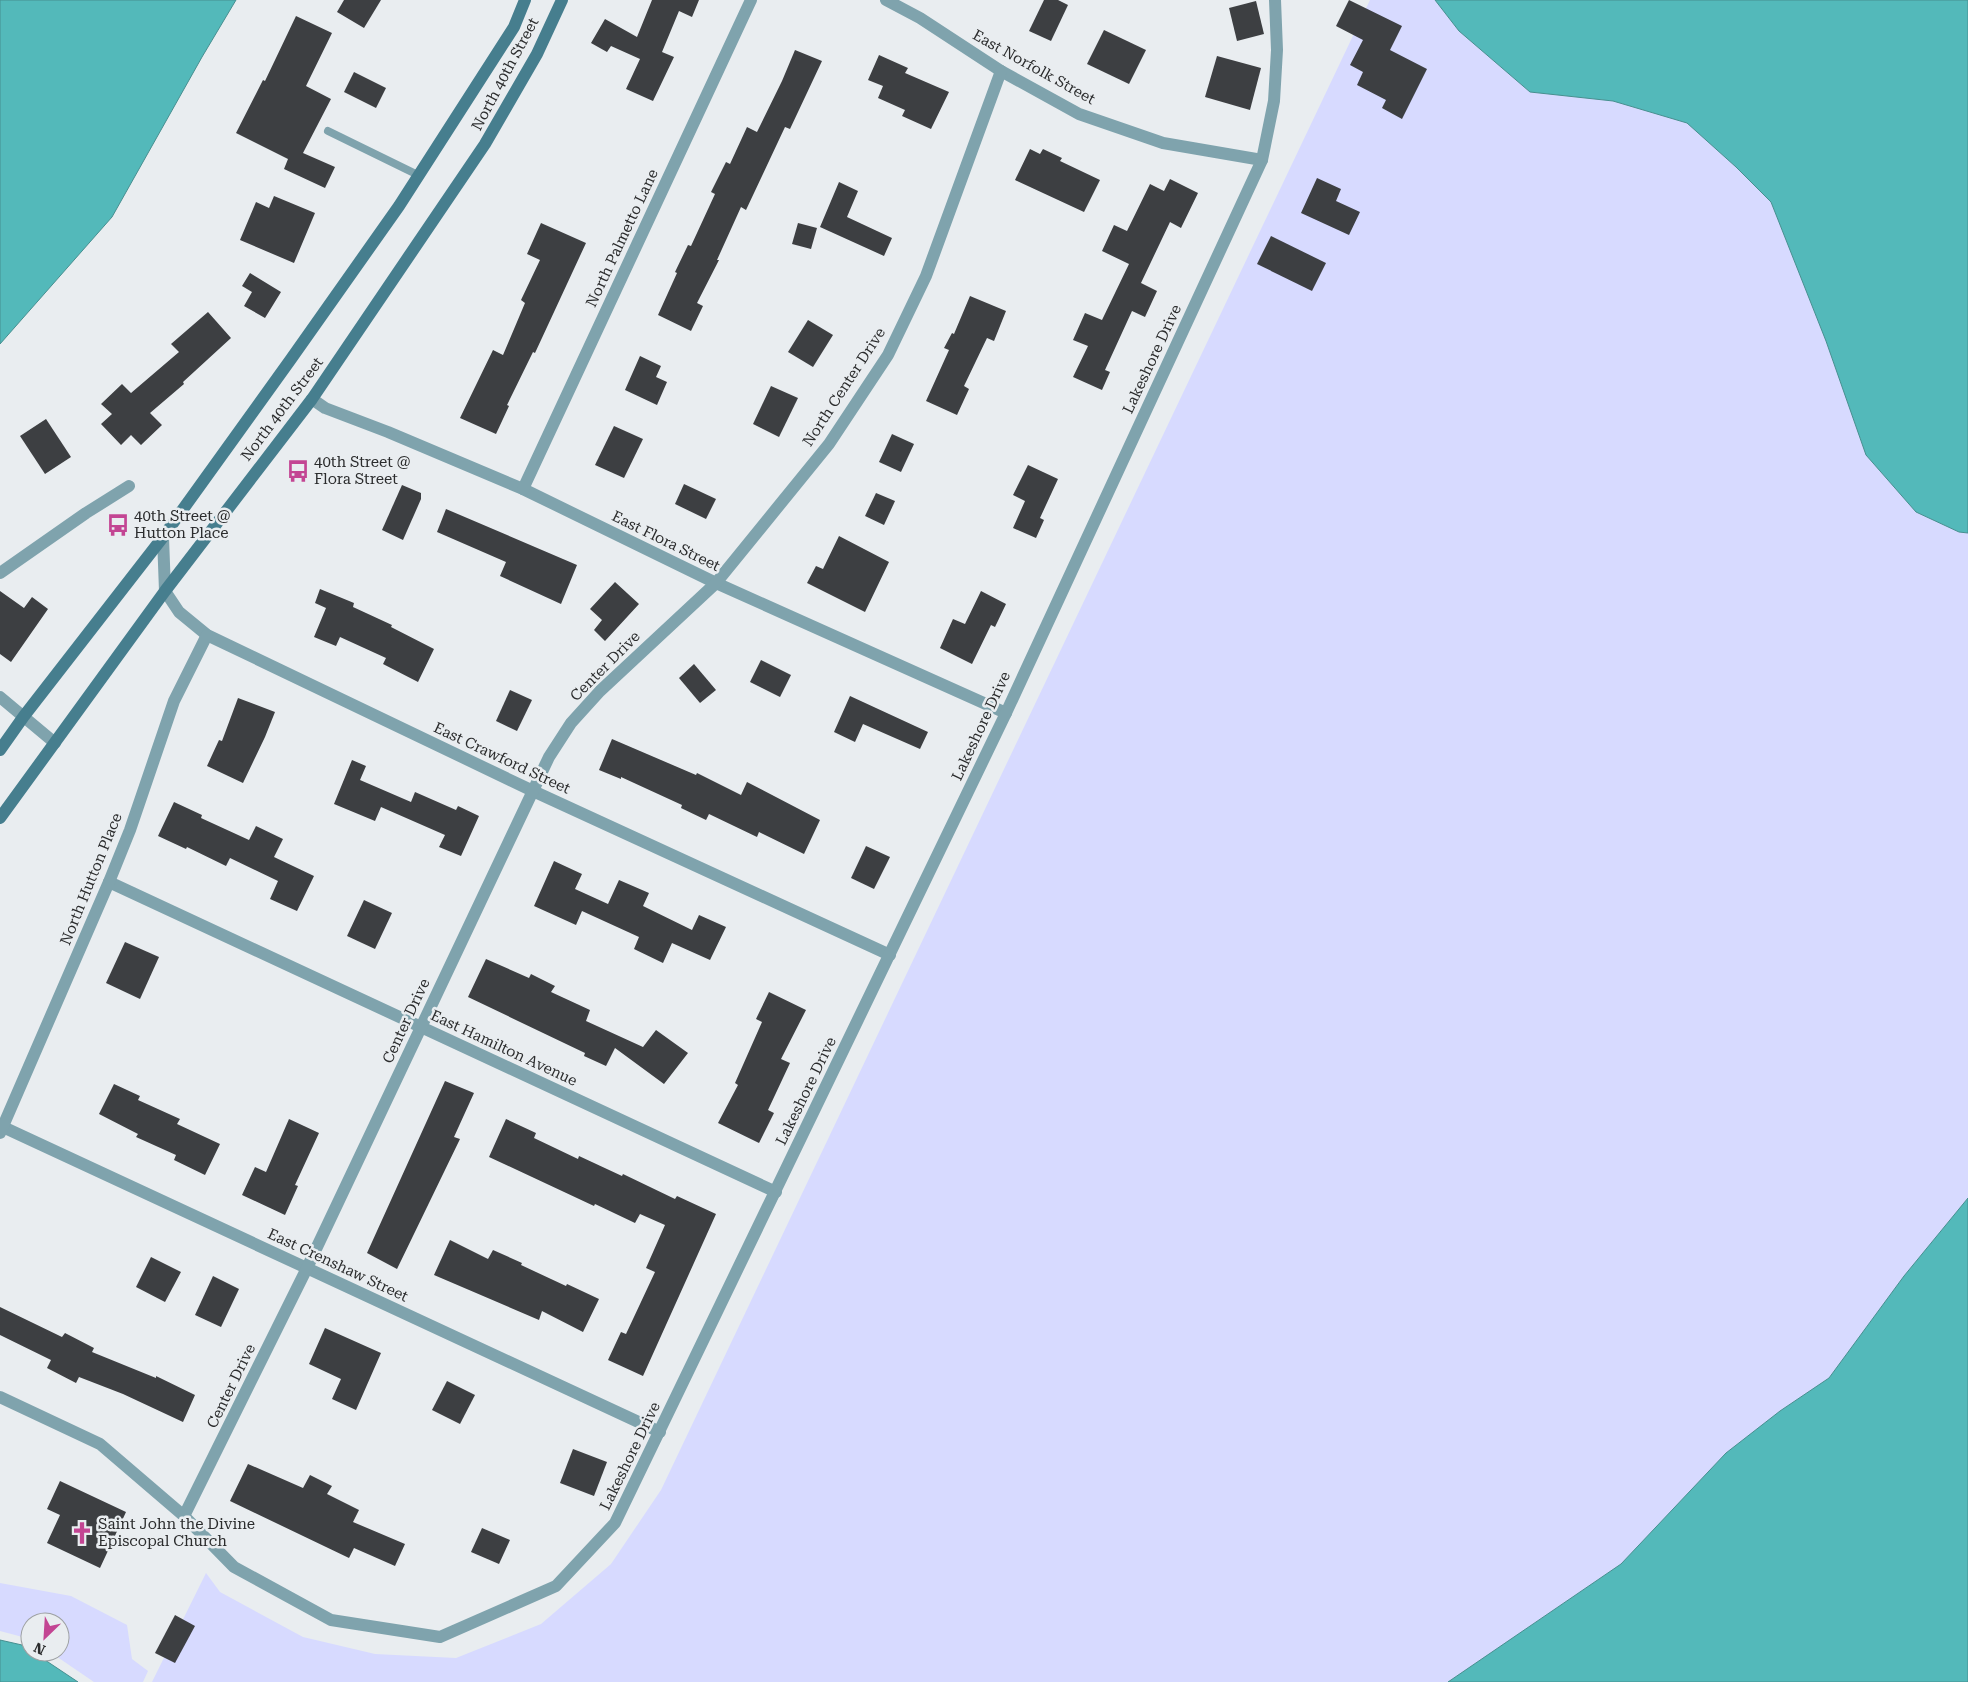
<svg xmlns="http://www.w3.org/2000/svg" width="1968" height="1682" font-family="'Roboto Serif',serif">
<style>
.green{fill:#d7daff}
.water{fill:#53b9ba;stroke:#478f90}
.building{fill:#3d3f42}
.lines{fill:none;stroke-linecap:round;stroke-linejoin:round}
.lane{stroke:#7fa3ad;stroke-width:8}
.street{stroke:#7fa3ad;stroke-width:12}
.secondary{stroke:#467e8e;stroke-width:12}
.labels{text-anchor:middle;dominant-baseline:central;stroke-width:5;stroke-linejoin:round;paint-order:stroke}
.street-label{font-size:15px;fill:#2b2c2d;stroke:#e9edf0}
.poi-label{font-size:15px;fill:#2b2c2d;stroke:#e9edf0;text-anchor:start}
</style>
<rect width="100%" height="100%" fill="#e9edf0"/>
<g class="green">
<polygon points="1370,0 1435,0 1459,31 1530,92 1613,101 1687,123 1736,167 1771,202 1826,341 1866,455 1916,512 1959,532 1968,533 1968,1198 1904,1276 1829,1378 1780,1411 1726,1453 1621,1564 1448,1682 152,1682 206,1573 220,1592 303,1637 375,1654 456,1658 541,1624 611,1564 661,1490"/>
<polygon points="0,1583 71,1596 127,1625 132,1659 148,1671 143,1682 94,1682 50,1652 60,1652 60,1622 30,1622 30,1639 0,1631"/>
</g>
<g class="water">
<polygon points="0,0 236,0 202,57 112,217 0,344"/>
<polygon points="1435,0 1968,0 1968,533 1959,532 1916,512 1866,455 1826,341 1771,202 1736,167 1687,123 1613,101 1530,92 1459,31"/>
<polygon points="1968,1198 1968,1682 1448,1682 1621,1564 1726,1453 1780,1411 1829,1378 1904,1276"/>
<polygon points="0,1640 22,1645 30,1650 30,1652 33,1652 78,1682 0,1682"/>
</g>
<g class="building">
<polygon points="344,0 381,0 364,28 337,12"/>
<polygon points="652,0 699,0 692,17 679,11 662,52 674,57 653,101 626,89 640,59 611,46 607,52 591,43 605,19 637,37"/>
<polygon points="1044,0 1058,0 1068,5 1051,41 1029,31"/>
<polygon points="1349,0 1402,26 1390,50 1427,69 1402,119 1382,108 1386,100 1357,85 1363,72 1350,65 1363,40 1336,26"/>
<polygon points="1256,1 1264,34 1237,41 1229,8"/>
<polygon points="296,16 332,33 306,86 331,99 303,153 335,167 325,188 284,169 288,159 236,133 263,80 265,81"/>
<polygon points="1104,30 1146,50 1129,84 1087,64"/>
<polygon points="795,50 822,61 790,129 785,127 746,210 741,207 717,260 719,260 697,303 703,306 691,331 658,315 677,273 675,272 688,245 691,246 715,194 711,192 726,162 730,164 747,127 757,132 782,81"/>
<polygon points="879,55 908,68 905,73 949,92 931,129 902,116 905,110 878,98 883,86 868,80"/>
<polygon points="1217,56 1261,68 1250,110 1205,97"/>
<polygon points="354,72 386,88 376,108 344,92"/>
<polygon points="1030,149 1040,154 1043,149 1062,158 1060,161 1100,180 1084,212 1015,180"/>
<polygon points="1317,178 1341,189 1336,201 1360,212 1349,235 1301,213"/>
<polygon points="1170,179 1198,193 1181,228 1170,222 1141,283 1157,291 1145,317 1132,311 1105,370 1110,372 1102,390 1073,377 1088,346 1073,340 1085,313 1102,320 1129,264 1102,251 1114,225 1127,231 1150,184 1164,191"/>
<polygon points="839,182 858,191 847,217 892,238 884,256 820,227"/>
<polygon points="274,196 315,213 294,263 240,240 256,202 269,208"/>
<polygon points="541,223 586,243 535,353 533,352 507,405 509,406 496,434 460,418 493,350 503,355 525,303 521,300 540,260 527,254"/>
<polygon points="798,223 817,228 811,249 792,244"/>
<polygon points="1271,236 1326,263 1312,291 1257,264"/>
<polygon points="250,273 281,292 265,318 244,306 252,292 242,286"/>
<polygon points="970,296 1006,311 994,341 987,338 964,386 969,389 957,415 926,401 949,350 944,348 952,333 954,334"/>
<polygon points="208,312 231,338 183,382 184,384 150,413 162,425 141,445 131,435 121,445 101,424 112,414 101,404 122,384 131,393 179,352 171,344"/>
<polygon points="808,320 833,335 813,367 788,352"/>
<polygon points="640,356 661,366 656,377 667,382 657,405 625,390"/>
<polygon points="771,386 798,398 779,437 753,424"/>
<polygon points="46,419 71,457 45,474 20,436"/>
<polygon points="614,426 643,439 624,478 595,465"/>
<polygon points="892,434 914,444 901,472 879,462"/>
<polygon points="1028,465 1058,479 1040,518 1044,520 1036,538 1013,528 1025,501 1013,495"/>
<polygon points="684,484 716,499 706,519 675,504"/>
<polygon points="402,485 421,493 421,499 403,540 382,530"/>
<polygon points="876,493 895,501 884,525 865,516"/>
<polygon points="446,509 577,565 561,604 500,576 506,562 437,532"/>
<polygon points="839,536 889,562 865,612 807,583 816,566 823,569"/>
<polygon points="615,582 639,604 605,641 594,630 602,620 590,609"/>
<polygon points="320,589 354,603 353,607 392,625 391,627 434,649 418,682 383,664 386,658 340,637 336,646 314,637 326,608 315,603"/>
<polygon points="0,591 24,608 32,597 48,609 11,662 0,654"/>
<polygon points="981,591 1006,604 995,627 991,625 972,664 940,648 953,619 965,624"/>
<polygon points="761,660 791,675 780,697 750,682"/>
<polygon points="694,664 716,690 700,703 679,678"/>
<polygon points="510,690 532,700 517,731 496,721"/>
<polygon points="850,696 928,732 920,749 863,724 855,742 834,732"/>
<polygon points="238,698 275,712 265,737 243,783 207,766 219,740 222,741"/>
<polygon points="612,739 696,775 697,773 741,795 747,782 820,820 804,854 759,832 757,837 709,814 706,820 681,808 682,805 621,777 621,779 599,770"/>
<polygon points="352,760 366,766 360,780 411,802 415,792 456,810 458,806 479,816 461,856 439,847 445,835 381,807 375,821 334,804"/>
<polygon points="174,802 202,815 201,818 249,840 256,826 283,839 274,857 314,876 297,911 270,899 278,881 230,858 226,866 187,847 186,849 158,836"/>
<polygon points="866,846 890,857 874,889 851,878"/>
<polygon points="554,861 582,874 575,889 608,904 619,880 649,893 643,906 692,930 699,915 726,927 710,960 672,943 663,963 634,949 639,937 582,911 576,925 534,906"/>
<polygon points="364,900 392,913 375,949 347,936"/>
<polygon points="125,942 159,957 140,999 106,983"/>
<polygon points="486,959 529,978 531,974 555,986 551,992 590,1010 586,1021 643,1047 656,1030 688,1053 664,1084 615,1048 606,1066 584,1056 585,1053 468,997"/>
<polygon points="769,992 806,1010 781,1059 790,1063 768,1110 774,1113 759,1143 718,1123 738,1085 735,1083 762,1022 756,1019"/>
<polygon points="445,1081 474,1093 454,1137 460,1139 397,1269 367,1253"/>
<polygon points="114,1084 140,1096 138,1100 180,1119 177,1124 220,1144 205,1175 174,1160 176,1155 136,1137 138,1134 99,1114"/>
<polygon points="289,1119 319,1133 295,1185 298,1186 285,1215 242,1195 255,1167 266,1172"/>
<polygon points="506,1119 536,1133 534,1138 578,1159 579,1156 622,1176 623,1174 675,1199 677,1196 716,1214 643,1376 608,1360 621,1332 626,1334 655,1272 646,1268 665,1225 640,1214 635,1223 595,1204 594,1206 489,1157"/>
<polygon points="450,1240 488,1259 493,1250 522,1263 521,1265 566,1286 567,1284 599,1299 583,1332 542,1311 539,1320 434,1275"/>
<polygon points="151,1257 181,1272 165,1302 136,1287"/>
<polygon points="213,1276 239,1289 221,1327 195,1315"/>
<polygon points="0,1307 62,1337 65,1333 94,1348 92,1352 156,1378 156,1376 195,1395 183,1422 123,1394 79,1377 76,1383 47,1368 51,1360 0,1335"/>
<polygon points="325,1328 381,1353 356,1410 332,1399 341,1379 309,1364"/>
<polygon points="447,1381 475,1395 460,1424 432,1410"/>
<polygon points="573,1449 607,1462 594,1496 560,1483"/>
<polygon points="248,1464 303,1488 310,1475 332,1486 327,1494 359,1510 353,1522 405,1544 395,1566 354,1548 349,1558 230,1501"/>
<polygon points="60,1481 126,1512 100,1568 47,1543 60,1515 47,1509"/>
<polygon points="482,1528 510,1540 499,1564 471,1552"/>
<polygon points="175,1615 195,1626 175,1663 155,1653"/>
</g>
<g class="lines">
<polyline class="lane" points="328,131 418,175"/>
<g class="street">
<polyline points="886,0 920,18 1001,71 1079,114 1163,143 1262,160"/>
<polyline points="312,399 325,408 388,432 523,489 716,583 1006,713"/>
<polyline points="523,489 751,0"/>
<polyline points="163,537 165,591 179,612 207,635 533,791 890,955"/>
<polyline points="0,573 86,513 129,486"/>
<polyline points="0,697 55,743"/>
<polyline points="109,882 776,1192"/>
<polyline points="3,1127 660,1432"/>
<polyline points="0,1133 109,882 130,830 174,701 207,635"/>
<polyline points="0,1397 100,1444 184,1516 234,1567 331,1620 440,1637 556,1586 615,1523 1006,713 1262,160 1274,101 1277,50 1275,0"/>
<polyline points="184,1516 307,1268 549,757 571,723 600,691 716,583 829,444 888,355 926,276 1001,71"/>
</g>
<g class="secondary">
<polyline points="0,750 24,716 163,537 291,359 399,206 514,27 525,0"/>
<polyline points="0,818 165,591 312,399 485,144 537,54 562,0"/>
</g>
</g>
<defs>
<symbol id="bus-bare" viewBox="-9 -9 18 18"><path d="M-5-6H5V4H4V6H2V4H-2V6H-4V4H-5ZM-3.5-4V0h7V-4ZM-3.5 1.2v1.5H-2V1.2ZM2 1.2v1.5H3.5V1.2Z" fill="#c34593" stroke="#e9edf0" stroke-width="2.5" paint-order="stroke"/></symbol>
<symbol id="church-bare" viewBox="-9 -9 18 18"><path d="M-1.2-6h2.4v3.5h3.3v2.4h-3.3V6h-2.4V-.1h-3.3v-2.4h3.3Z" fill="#c34593" stroke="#e9edf0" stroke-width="2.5" paint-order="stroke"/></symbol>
</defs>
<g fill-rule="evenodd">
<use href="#bus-bare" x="282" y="455" width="32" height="32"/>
<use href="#bus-bare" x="102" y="509" width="32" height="32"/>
<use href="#church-bare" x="66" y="1517" width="32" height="32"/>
</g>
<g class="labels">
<g class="street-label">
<text transform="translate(1034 67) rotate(29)">East Norfolk Street</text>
<text transform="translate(505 74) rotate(-62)">North 40th Street</text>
<text transform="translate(622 238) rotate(-65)">North Palmetto Lane</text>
<text transform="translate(1152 359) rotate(-65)">Lakeshore Drive</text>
<text transform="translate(844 387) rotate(-57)">North Center Drive</text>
<text transform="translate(282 409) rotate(-53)">North 40th Street</text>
<text transform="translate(666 541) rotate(26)">East Flora Street</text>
<text transform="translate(605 666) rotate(-45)">Center Drive</text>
<text transform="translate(981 726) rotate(-65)">Lakeshore Drive</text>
<text transform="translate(502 758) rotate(25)">East Crawford Street</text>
<text transform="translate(91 879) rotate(-68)">North Hutton Place</text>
<text transform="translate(406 1021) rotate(-65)">Center Drive</text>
<text transform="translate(504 1048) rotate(25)">East Hamilton Avenue</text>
<text transform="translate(806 1091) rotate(-64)">Lakeshore Drive</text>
<text transform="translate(338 1265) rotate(25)">East Crenshaw Street</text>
<text transform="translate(231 1386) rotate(-64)">Center Drive</text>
<text transform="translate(630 1456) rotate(-64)">Lakeshore Drive</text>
</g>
<g class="poi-label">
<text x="314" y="462">40th Street @<tspan x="314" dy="17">Flora Street</tspan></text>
<text x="134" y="516">40th Street @<tspan x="134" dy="17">Hutton Place</tspan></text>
<text x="98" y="1524">Saint John the Divine<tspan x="98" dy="17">Episcopal Church</tspan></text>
</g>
</g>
<g transform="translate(45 1637) rotate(205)"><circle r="24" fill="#e9edf0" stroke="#9da0a2"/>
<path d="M0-4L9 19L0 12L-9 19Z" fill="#c34593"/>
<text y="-8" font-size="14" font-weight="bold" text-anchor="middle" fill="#2b2c2d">N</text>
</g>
</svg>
